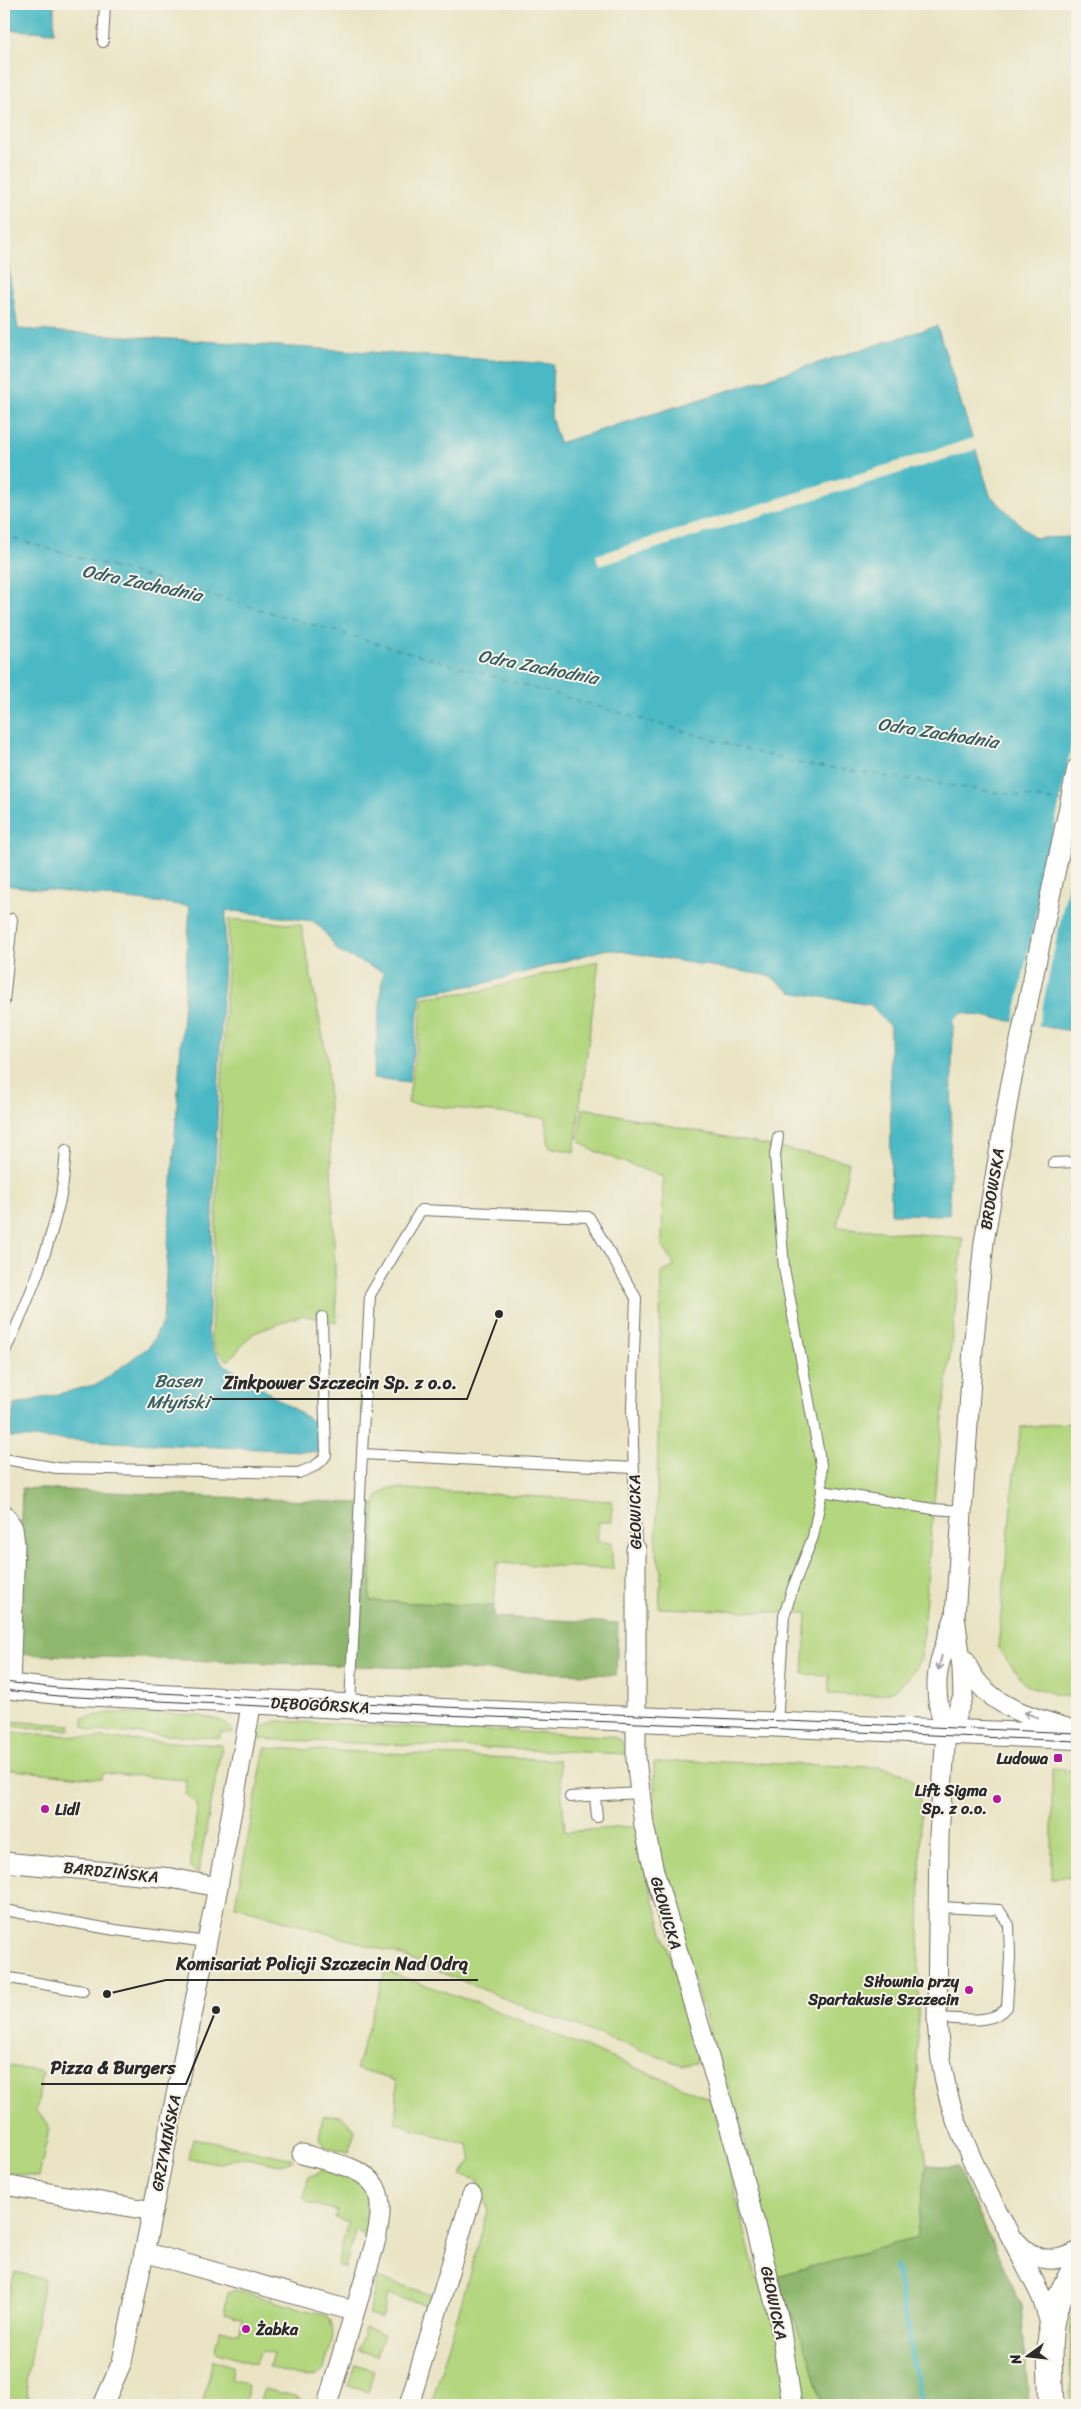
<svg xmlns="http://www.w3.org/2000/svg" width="1081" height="2409" font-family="Sriracha,sans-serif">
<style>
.green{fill:#b3d67e;stroke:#6f8054}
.forest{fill:#8eb76d;stroke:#5c714c}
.water{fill:#4bb9c5;stroke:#3b7278}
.pier{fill:#eae4c5}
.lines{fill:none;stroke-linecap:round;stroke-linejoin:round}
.stream{stroke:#4bb9c5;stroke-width:5.5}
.ferry{stroke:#365d61;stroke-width:1;stroke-dasharray:6 5;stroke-linecap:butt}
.service-casing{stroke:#6e6c61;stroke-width:12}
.minor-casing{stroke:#6e6c61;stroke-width:21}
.tertiary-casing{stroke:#6e6c61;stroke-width:26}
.service{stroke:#fff;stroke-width:10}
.minor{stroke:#fff;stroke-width:19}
.tertiary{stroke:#fff;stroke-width:24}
.tram{stroke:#2b2b2b;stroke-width:1}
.oneway{stroke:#a0a0a0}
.poi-dot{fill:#b5179e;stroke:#f7f3e8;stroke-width:2}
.labels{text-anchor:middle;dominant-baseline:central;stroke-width:4;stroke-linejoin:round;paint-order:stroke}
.street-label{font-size:16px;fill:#2b2b2b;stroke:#f7f3e8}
.poi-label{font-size:16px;font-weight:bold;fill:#2b2b2b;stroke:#f7f3e8;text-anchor:end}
.water-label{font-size:18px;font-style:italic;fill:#365d61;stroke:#f7f3e8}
.leader{fill:none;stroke:#2b2b2b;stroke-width:2}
.callout-dot{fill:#2b2b2b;stroke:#f7f3e8;stroke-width:2}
.callout-label{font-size:18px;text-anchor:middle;font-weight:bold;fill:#2b2b2b;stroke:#f7f3e8;stroke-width:4;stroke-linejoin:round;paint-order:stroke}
</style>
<rect width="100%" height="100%" fill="#f7f3e8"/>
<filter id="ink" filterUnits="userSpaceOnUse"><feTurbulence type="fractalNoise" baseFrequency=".02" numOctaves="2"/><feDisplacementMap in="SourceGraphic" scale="10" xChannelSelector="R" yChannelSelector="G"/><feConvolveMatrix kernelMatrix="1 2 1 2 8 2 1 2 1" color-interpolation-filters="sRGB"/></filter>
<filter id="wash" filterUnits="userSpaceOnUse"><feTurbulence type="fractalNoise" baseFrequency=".0096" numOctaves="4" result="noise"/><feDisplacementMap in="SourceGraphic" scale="20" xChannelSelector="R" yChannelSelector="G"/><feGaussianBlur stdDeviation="1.12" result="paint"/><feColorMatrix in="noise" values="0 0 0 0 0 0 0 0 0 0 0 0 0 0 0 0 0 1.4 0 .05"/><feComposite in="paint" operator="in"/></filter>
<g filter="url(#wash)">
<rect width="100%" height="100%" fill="#eae4c5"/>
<g class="green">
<polygon points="229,919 301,925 327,1058 337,1323 302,1315 254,1333 228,1361 215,1349 211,1335"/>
<polygon points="599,961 574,1152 549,1147 546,1118 408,1103 424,997 480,991"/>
<path d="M 583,1108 L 849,1162 L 837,1227 L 963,1238 L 933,1509 L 921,1657 C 898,1704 874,1695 829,1694 L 829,1675 L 803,1674 L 807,1613 L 659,1608 L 661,1572 L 656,1549 L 661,1273 L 675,1266 L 662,1245 L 663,1177 L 592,1150 L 578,1139 Z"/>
<polygon points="1077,1422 1077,1697 1061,1696 1026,1685 998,1648 1014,1474 1021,1427"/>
<polygon points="389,1488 612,1501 612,1522 599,1522 597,1541 611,1543 613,1569 497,1563 494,1606 370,1601 375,1504 379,1495"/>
<path d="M 111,1713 C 138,1714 196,1712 219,1720 C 226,1723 229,1727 234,1733 L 220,1733 L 220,1738 L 91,1731 L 83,1726 L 83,1718 Z"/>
<polygon points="4,1721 71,1725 70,1730 4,1726"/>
<path d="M 278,1721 L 610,1736 C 621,1739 625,1744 630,1754 L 256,1739 C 260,1727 266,1724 278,1721 Z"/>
<polygon points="4,1732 222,1745 198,1874 190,1868 197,1810 195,1802 185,1794 186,1780 103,1773 102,1779 4,1769"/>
<polygon points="265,1748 559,1760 565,1832 635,1826 653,1898 698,2051 696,2063 682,2065 538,2012 394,1953 235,1906"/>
<path d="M 690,1761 L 879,1767 C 908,1772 917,1776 921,1807 L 917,2095 L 927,2165 L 917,2238 L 776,2276 L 809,2357 L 822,2405 L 431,2405 L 488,2211 L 478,2180 L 461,2175 L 472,2159 L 468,2145 L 396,2123 L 397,2081 L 356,2069 L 385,1971 L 477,2003 L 712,2099 L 757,2281 L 776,2276 L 745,2143 L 678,1932 L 655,1839 L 654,1763 Z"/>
<polygon points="1052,1769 1077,1771 1077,1877 1052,1878"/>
<polygon points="9,2066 43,2072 36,2112 48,2123 49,2129 39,2177 4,2172 4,2084"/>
<polygon points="329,2115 343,2116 355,2130 349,2152 326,2147 319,2138 323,2116"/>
<polygon points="193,2138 293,2159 291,2162 279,2165 242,2157 220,2163 189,2159"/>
<polygon points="323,2166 353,2176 367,2189 374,2211 367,2240 356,2229 345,2268 337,2265 348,2222 335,2218 337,2211 308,2203 303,2198 308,2177 321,2172"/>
<polygon points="15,2272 44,2279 26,2380 28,2397 75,2405 4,2405 4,2312"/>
<polygon points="378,2278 439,2297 431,2306 388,2295 382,2319 368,2315"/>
<path d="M 235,2290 L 328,2316 C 339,2332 328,2352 324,2369 C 311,2385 285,2372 269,2367 L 273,2354 L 260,2351 L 255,2364 L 218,2353 L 215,2349 L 220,2329 L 239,2333 L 243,2319 L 224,2313 L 228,2293 Z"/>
<polygon points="1077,2306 1077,2405 1070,2405 1071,2319"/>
<polygon points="365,2328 384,2334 377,2356 358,2350"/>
<path d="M 213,2360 L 233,2366 L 230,2379 C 249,2384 250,2383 245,2403 L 252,2405 L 202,2405 Z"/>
<polygon points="355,2364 374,2370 368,2392 348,2386"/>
<polygon points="264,2389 295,2396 308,2405 258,2405"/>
</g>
<g class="forest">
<polygon points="22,1488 375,1504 370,1601 494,1606 494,1617 618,1623 616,1675 16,1654"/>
<polygon points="927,2165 957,2167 1021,2304 1029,2405 822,2405 809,2357 776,2276 916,2238"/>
</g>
<g class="water">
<polygon points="4,4 54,4 54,32 4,30"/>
<polygon points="4,238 18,329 553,364 551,417 559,443 937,326 990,495 1034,538 1077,537 1077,1032 963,1013 953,1020 949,1215 891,1214 890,1027 871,1005 791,992 770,976 607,949 486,983 421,994 409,1082 373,1078 383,972 339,952 323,930 313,921 226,910 208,1333 213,1349 224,1364 320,1426 321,1452 10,1437 14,1405 98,1384 150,1346 163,1321 190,906 4,885"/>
</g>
<g class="pier">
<polygon points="974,438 978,449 599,566 596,555"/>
<polygon points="1077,719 1077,840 1038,1028 1013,1024"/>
</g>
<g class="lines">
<polyline class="stream" points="896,2266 921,2405"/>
<polyline class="ferry" points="4,536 791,762 1062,802"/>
</g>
</g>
<g filter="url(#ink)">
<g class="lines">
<defs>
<g id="service">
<polyline points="103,42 105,4"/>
<polyline points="4,1002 12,919"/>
<polyline points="1053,1163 1077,1162"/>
<path d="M 4,1353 C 26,1308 49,1249 60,1200 C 64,1184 64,1167 66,1150"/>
<path d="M 4,1459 L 57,1468 L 298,1473 C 309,1469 319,1466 326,1455 L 322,1317"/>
<polyline points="634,1468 362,1454 370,1295 421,1210 589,1217 636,1298 632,1408 636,1549"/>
<polyline points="822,1491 933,1509 962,1511"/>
<polyline points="350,1706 362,1454"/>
<polyline points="777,1724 784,1616 793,1587 813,1537 822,1491 821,1465 784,1268 775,1155 778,1137"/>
<polyline points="595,1796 597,1817"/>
<polyline points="570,1797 639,1793"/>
<polyline points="4,1910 115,1930 207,1942"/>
<polyline points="4,1977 83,1991"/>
<path d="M 937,2018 C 957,2018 993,2026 1007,2007 L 1010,1957 L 1009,1925 L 999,1910 L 939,1907"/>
</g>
<g id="minor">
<polyline points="4,1514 13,1528 15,1544 10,1687"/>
<polyline points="636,1549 636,1759 644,1825 654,1871 736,2149 780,2324 792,2405"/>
<path d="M 954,1619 C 938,1665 929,1684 946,1732 L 939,1835 L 937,2018 C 939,2056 946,2098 961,2133 C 983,2190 1016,2243 1042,2298 L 1051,2326"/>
<path d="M 965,1660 C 982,1707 1035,1718 1077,1731"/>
<polyline points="946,1732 955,1718 963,1697 962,1667 955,1617 973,1349 984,1242 1010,1088 1077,768"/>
<polyline points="4,1862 171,1878 218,1887"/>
<path d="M 302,2154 C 364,2171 394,2172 374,2247 L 327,2405"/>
<polyline points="4,2185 153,2211"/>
<path d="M 1017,2242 C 1033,2261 1055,2264 1077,2252"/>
<polyline points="144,2252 353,2311"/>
<polyline points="103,2405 122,2362 218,1887 252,1701"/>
<polyline points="409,2405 472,2195"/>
</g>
<g id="tertiary">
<polyline points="4,1686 60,1692 443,1711 1077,1737"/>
<path d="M 1051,2405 C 1051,2376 1047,2345 1053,2317 C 1057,2298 1068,2281 1077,2264"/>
</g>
</defs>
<use href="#service" class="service-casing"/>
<use href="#minor" class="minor-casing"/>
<use href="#tertiary" class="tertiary-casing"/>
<use href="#service" class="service"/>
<use href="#minor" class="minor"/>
<use href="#tertiary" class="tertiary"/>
<g class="tram">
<polyline points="4,1682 58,1688 444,1707 1077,1733"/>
<polyline points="4,1690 58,1696 443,1715 1077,1741"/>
</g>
</g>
<defs><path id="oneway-shaft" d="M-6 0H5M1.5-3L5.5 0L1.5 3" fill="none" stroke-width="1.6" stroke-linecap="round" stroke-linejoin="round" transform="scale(1.25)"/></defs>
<g class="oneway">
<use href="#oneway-shaft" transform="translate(940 1663) rotate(103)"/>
<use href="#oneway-shaft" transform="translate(1031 1715) rotate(-160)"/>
</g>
</g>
<g class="poi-dot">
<rect x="1053" y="1753" width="10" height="10" rx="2.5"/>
<circle cx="997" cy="1799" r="5"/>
<circle cx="45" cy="1809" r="5"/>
<circle cx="969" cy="1990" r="5"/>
<circle cx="246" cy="2329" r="5"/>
</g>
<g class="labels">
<g class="street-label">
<text transform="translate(992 1189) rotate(-81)">BRDOWSKA</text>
<text transform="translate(635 1512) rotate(-91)">GŁOWICKA</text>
<text transform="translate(320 1705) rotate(3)">DĘBOGÓRSKA</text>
<text transform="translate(111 1872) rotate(6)">BARDZIŃSKA</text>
<text transform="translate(666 1913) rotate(74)">GŁOWICKA</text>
<text transform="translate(166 2143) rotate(-79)">GRZYMIŃSKA</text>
<text transform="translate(774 2303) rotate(78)">GŁOWICKA</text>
</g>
<g class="poi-label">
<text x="1048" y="1758">Ludowa</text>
<text x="987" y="1790">Lift Sigma<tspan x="987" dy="18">Sp. z o.o.</tspan></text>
<text x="55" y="1809" text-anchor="start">Lidl</text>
<text x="959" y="1981">Siłownia przy<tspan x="959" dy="18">Spartakusie Szczecin</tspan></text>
<text x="256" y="2329" text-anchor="start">Żabka</text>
</g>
<g class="water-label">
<text transform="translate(142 583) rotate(12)">Odra Zachodnia</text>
<text transform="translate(538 667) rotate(11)">Odra Zachodnia</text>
<text transform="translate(938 733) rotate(9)">Odra Zachodnia</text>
<text x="178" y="1381">Basen<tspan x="178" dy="21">Młyński</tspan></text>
</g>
</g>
<path class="leader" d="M499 1314L467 1399H212M107 1994L166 1980H478M216 2010L186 2084H41"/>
<g class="callout-dot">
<circle cx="499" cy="1314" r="5"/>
<circle cx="107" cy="1994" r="5"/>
<circle cx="216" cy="2010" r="5"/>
</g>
<g class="callout-label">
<text x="340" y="1389">Zinkpower Szczecin Sp. z o.o.</text>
<text x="322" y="1970">Komisariat Policji Szczecin Nad Odrą</text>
<text x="113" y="2074">Pizza &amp; Burgers</text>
</g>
<rect width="1081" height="2409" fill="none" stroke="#f7f3e8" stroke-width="20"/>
<g transform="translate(1028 2356) rotate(255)" stroke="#f7f3e8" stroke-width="4" paint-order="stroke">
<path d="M0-4L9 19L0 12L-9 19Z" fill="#2b2b2b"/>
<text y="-8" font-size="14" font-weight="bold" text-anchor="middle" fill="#2b2b2b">N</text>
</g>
</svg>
